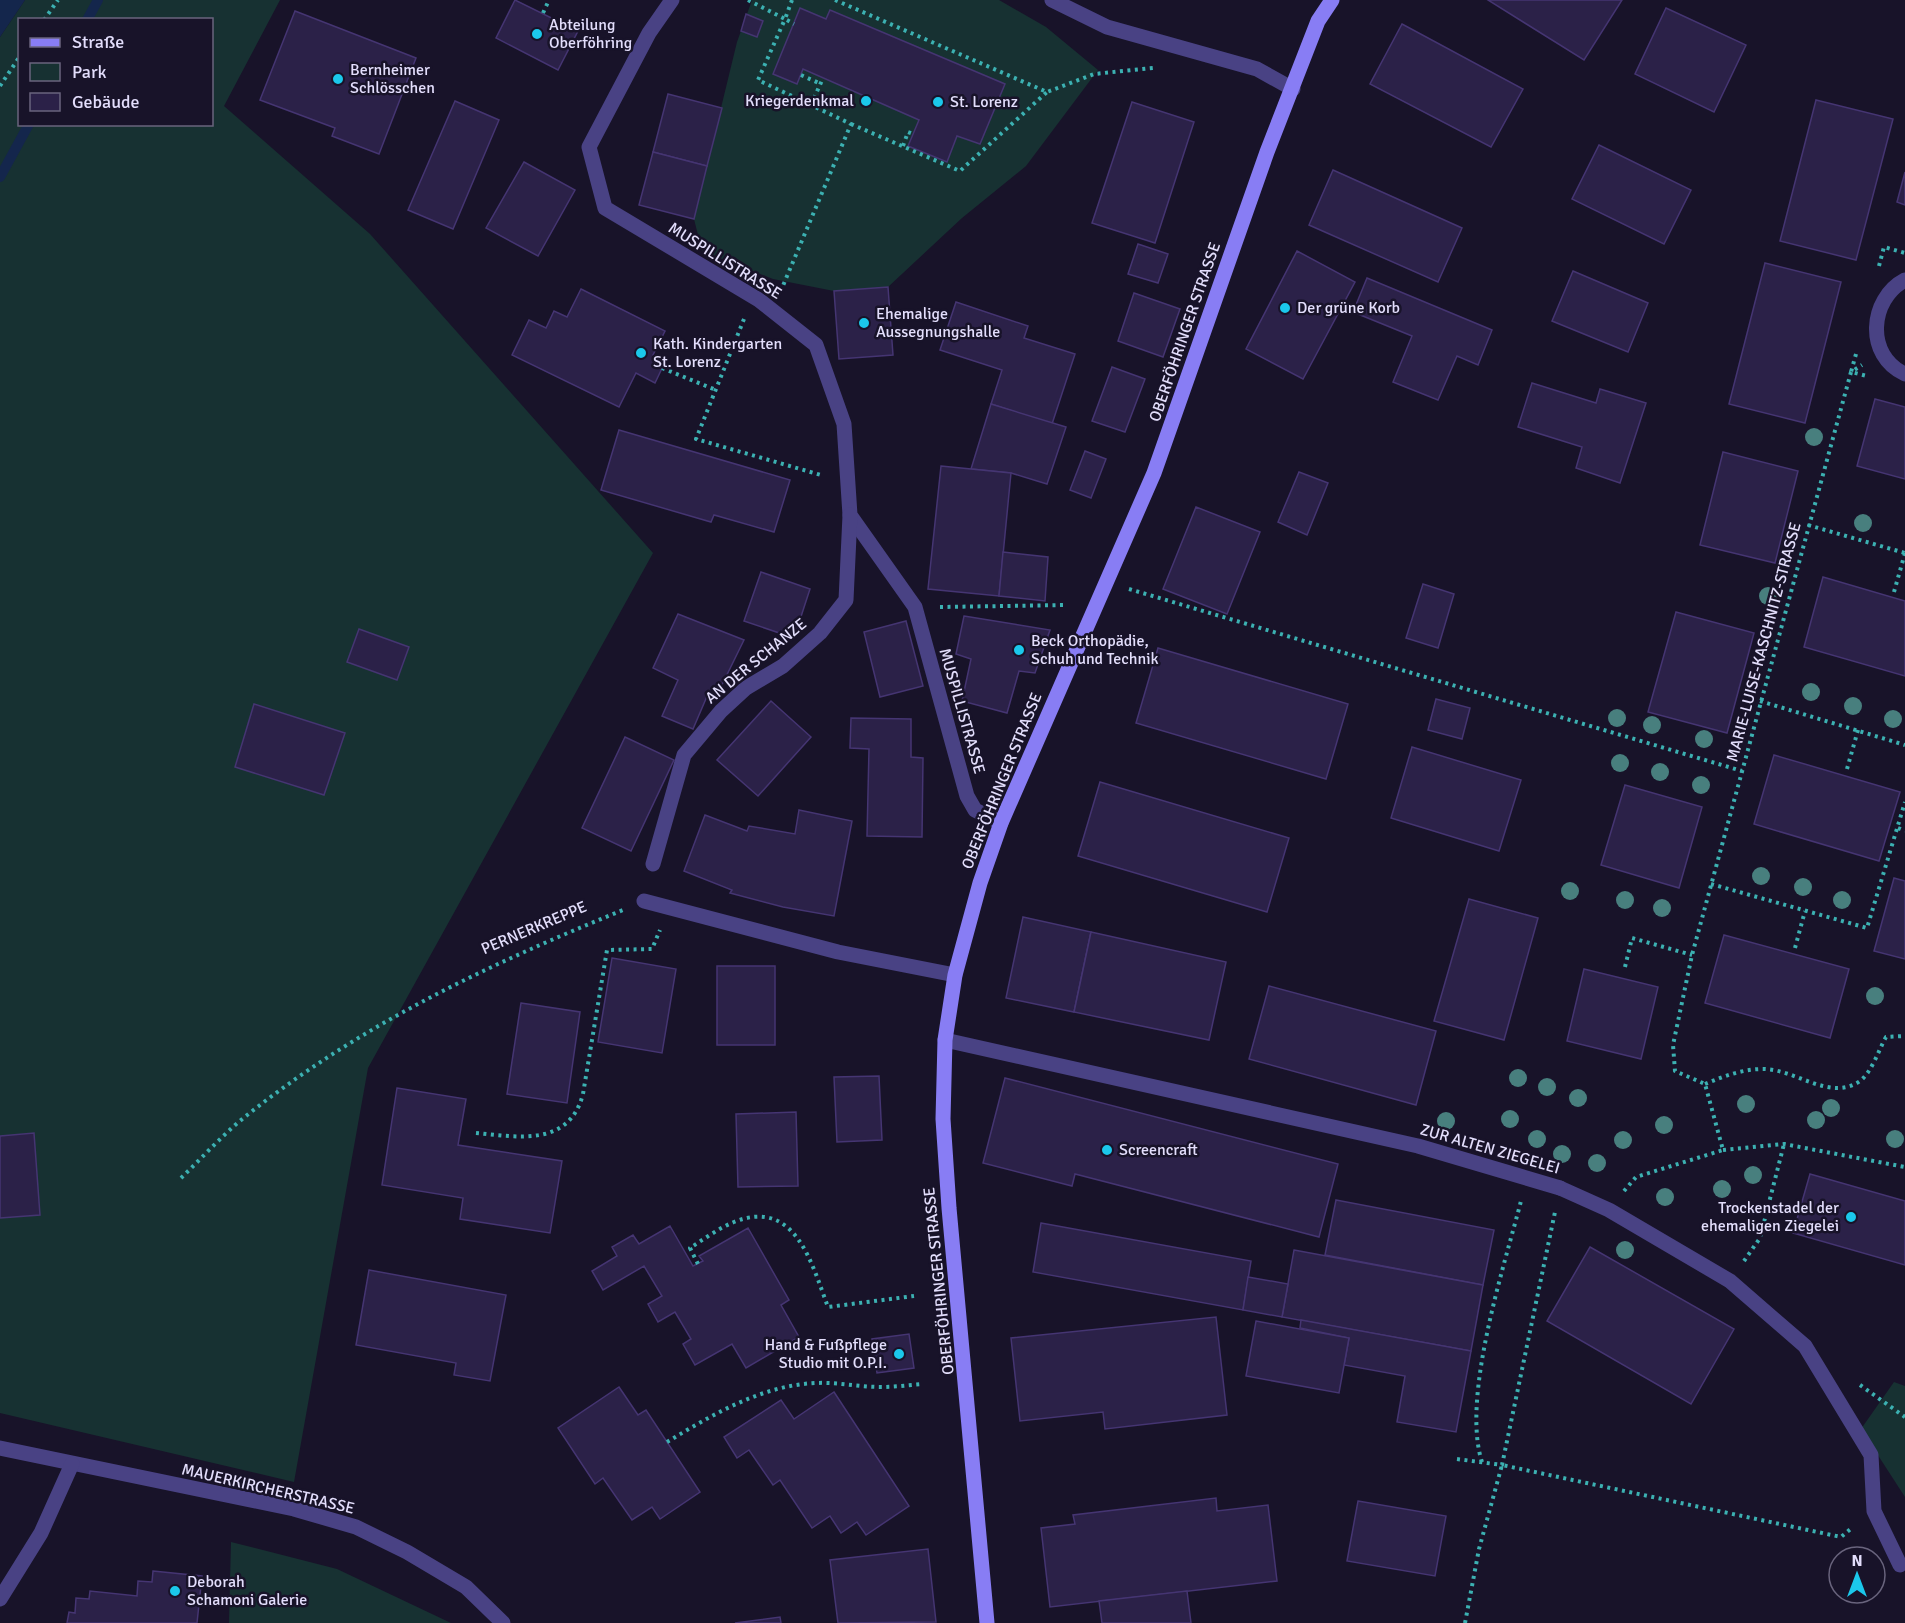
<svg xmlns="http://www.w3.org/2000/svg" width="1905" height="1623" font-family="Signika,sans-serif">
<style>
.green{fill:#173132;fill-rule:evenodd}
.water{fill:#14264c}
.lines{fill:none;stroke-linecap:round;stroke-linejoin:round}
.stream{stroke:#14264c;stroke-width:10}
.building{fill:#2b2148;stroke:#453572;stroke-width:1.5}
.path{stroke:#3cb1b2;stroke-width:4;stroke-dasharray:3 4.5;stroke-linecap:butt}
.service{stroke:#494284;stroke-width:15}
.minor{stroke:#494284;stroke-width:15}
.secondary{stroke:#887df4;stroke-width:15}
.tree{fill:#487f7e}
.poi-dot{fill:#1bc8eb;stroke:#181329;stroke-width:2}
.labels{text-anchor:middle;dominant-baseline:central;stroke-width:5;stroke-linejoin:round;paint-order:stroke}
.poi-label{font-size:16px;fill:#e3defc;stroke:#181329;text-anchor:start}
.street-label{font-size:16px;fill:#e3defc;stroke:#181329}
</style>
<rect width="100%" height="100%" fill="#181329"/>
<g class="green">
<path d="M 25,0 L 280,0 L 224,106 L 370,234 L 653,553 L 368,1068 L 294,1482 L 0,1413 L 0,37 ZM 20,20 L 212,20 L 212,124 L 20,124 Z"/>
<polygon points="752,0 999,0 1046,27 1098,70 1026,166 962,218 888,287 834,291 773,279 702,251 694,219 737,42"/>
<polygon points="1894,1382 1905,1386 1905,1497 1861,1429"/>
<polygon points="231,1542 337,1569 451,1623 229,1623"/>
</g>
<polygon class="water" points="0,0 25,0 0,37"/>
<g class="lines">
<g class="stream">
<polyline points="87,20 98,0"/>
<polyline points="0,177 29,124"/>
</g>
</g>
<g class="building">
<polygon points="515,0 578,31 558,70 496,38"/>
<polygon points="1488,0 1622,0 1584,60"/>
<polygon points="800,8 826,19 830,10 1005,84 980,144 957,136 947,162 908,146 919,120 803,69 797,84 773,74"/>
<polygon points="1666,8 1746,45 1714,112 1635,74"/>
<polygon points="295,11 416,58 379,154 332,136 335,128 260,100"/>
<polygon points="746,14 763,21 757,37 741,31"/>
<polygon points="1402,24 1523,89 1491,147 1370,84"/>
<polygon points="668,94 722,108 707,166 653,152"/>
<polygon points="1816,100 1893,119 1856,260 1780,241"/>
<polygon points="455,101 499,120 453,229 408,210"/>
<polygon points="1132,102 1194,122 1155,243 1092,223"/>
<polygon points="1599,145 1691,190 1664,244 1572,199"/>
<polygon points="653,152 707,166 694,219 639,205"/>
<polygon points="524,162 575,190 538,256 486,228"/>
<polygon points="1333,170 1462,228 1438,282 1309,225"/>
<polygon points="1905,172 1905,205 1897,202"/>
<polygon points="1138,244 1168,254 1158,283 1128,274"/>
<polygon points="1297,251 1355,282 1303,379 1246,349"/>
<polygon points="1765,263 1841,282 1805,423 1729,404"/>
<polygon points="1573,271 1648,303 1628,352 1552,321"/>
<polygon points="1367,278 1492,330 1478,365 1457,356 1438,400 1393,382 1412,336 1353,312"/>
<polygon points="888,287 893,355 839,359 834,291"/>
<polygon points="581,289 665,331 653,355 665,362 655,383 636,373 619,407 512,355 529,320 546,328 554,311 567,317"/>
<polygon points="1134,293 1180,309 1163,357 1118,341"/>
<polygon points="956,302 1028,326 1024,338 1075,354 1052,424 991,404 1002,370 940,350"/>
<polygon points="1112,367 1145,379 1125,432 1092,421"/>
<polygon points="1532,383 1596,403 1600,389 1646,403 1620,483 1576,468 1582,447 1518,427"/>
<polygon points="1875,399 1905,407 1905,479 1857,466"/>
<polygon points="991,404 1066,427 1047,484 1011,473 971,469"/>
<polygon points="619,430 790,480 774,532 714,515 711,522 601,490"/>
<polygon points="1085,451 1106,459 1091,498 1070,490"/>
<polygon points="1723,452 1798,471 1775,563 1700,545"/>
<polygon points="941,466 1011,473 999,596 928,589"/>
<polygon points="1299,472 1328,483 1307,535 1278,522"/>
<polygon points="1196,507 1260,532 1227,614 1163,589"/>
<polygon points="1003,552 1048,557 1045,601 999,596"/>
<polygon points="761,572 810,589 794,638 744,621"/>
<polygon points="1823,577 1905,601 1905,676 1804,647"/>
<polygon points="1423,584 1454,594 1438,648 1406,638"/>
<polygon points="1676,612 1754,633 1727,733 1648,712"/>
<polygon points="678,614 744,640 716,697 708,694 693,729 662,716 678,680 653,668"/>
<polygon points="964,616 1050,630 1035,673 1019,671 1007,713 962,701 971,659 956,654"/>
<polygon points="906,621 923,686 880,697 864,632"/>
<polygon points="359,629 409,647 397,680 347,662"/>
<polygon points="1158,648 1348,704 1326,779 1136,723"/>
<polygon points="1436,699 1470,708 1462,739 1428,730"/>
<polygon points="771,701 811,737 758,796 717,760"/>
<polygon points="254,704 345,733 324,795 235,767"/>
<polygon points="851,718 911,719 911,757 923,758 922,837 867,836 869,749 850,748"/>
<polygon points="625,737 674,760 631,851 582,828"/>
<polygon points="1412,747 1521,780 1499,851 1391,818"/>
<polygon points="1774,755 1900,792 1879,861 1754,824"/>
<polygon points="1100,782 1289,838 1267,912 1078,856"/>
<polygon points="1625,785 1702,807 1679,888 1601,865"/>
<polygon points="799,810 852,821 834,916 783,907 730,893 732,890 684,871 705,815 747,831 749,826 795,834"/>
<polygon points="1894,878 1905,881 1905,959 1874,951"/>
<polygon points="1469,899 1538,918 1504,1040 1434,1021"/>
<polygon points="1023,917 1091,932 1074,1012 1006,998"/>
<polygon points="1091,932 1226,962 1209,1040 1074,1012"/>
<polygon points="1724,935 1849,969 1830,1038 1705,1003"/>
<polygon points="612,958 676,969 662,1053 598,1042"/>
<rect x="717" y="966" width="58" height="79"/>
<polygon points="1584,969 1658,987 1641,1059 1567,1041"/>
<polygon points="1269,986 1436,1031 1416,1105 1249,1059"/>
<polygon points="521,1003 580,1012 567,1103 507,1094"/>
<polygon points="879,1076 882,1140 837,1142 834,1077"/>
<polygon points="1005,1078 1338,1164 1319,1237 1075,1174 1072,1186 983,1163"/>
<polygon points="397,1088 466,1099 458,1145 562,1161 550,1233 460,1219 463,1198 382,1185"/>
<polygon points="796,1112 798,1186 738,1187 736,1114"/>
<polygon points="34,1133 40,1215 0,1218 0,1136"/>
<polygon points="1810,1174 1905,1201 1905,1265 1793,1233"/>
<polygon points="1336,1200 1494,1230 1483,1285 1325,1255"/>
<polygon points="1041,1223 1251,1261 1243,1310 1033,1272"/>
<polygon points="670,1226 693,1266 703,1261 699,1256 748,1228 789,1300 781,1305 799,1337 746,1368 732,1344 695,1365 683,1344 691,1339 675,1312 658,1322 648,1304 662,1296 644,1266 603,1290 592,1271 617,1256 612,1247 633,1235 639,1244"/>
<polygon points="1590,1247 1734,1329 1691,1404 1547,1321"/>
<polygon points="1294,1250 1483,1285 1471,1351 1282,1317"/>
<polygon points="369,1270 506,1295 490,1381 454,1375 456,1363 356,1345"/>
<polygon points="1248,1277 1288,1284 1282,1317 1243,1310"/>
<polygon points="1216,1317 1227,1415 1105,1429 1103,1412 1020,1421 1011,1338"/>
<polygon points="1301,1320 1471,1351 1456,1432 1397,1422 1405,1376 1344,1365 1349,1338 1300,1328"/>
<polygon points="1256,1321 1349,1338 1339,1393 1246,1376"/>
<polygon points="909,1334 914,1368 877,1373 872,1339"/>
<polygon points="619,1387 638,1415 646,1410 700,1492 660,1519 652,1507 632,1520 603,1478 595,1484 558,1428"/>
<polygon points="834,1392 909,1506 866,1535 857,1522 841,1533 830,1516 812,1528 780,1480 773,1485 749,1450 737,1458 724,1437 781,1400 794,1419"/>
<polygon points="1216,1498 1217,1511 1268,1505 1277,1581 1050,1607 1041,1528 1075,1524 1073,1515"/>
<polygon points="1358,1501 1446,1516 1435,1576 1347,1561"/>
<polygon points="928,1549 936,1622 838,1623 830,1560"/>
<polygon points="153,1571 202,1576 197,1623 67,1623 69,1612 75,1613 76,1598 89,1599 90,1591 137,1596 138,1581 152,1582"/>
<polygon points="1187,1591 1191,1623 1102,1623 1099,1601"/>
<polygon points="780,1617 781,1623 735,1623"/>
</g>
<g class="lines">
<g class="path">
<polyline points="748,0 785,19 758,80 851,124 782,288"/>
<polyline points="792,0 785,19 794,24"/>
<polyline points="835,0 1047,92 1094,74 1153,68"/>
<polyline points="543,13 549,0"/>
<polyline points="44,20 58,0"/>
<polyline points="801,75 821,84"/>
<polyline points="0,86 20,56"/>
<polyline points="811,105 823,78"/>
<polyline points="851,124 960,171 1047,92"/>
<polyline points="903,146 908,132 913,134"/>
<polyline points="1879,266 1884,247 1905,253"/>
<polyline points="744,319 696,439 821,475"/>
<polyline points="1856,354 1851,372 1867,376"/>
<polyline points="662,368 716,390"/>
<polyline points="1808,525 1905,553"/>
<polyline points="1129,589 1742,771"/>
<polyline points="1894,592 1905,553"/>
<polyline points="940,607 1067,605"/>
<polyline points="1760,701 1905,745"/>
<polyline points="1847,769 1858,730"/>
<polyline points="1898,828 1905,831"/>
<polyline points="1711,884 1867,928 1905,802"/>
<polyline points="1795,948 1805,911"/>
<polyline points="1625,967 1632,938 1692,955"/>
<path d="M 1705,1084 C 1724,1076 1743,1069 1763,1069 C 1796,1069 1830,1102 1860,1081 C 1872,1072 1879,1049 1886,1037 L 1905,1036"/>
<path d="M 476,1133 C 519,1137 569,1147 583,1094 L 607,950 L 652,949 L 660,930"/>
<polyline points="1723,1150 1784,1144 1905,1167"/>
<path d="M 181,1178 C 204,1156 226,1131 251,1112 C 366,1022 488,965 623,910"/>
<polyline points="1624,1191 1636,1177 1723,1150 1705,1084 1675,1071 1673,1045 1692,955 1851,372 1862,365"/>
<polyline points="1744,1261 1760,1238 1784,1144"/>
<path d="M 698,1264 L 690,1248 C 704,1239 719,1228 734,1222 C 796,1197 812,1265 828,1307 L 914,1296"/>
<polyline points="1860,1385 1905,1417"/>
<path d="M 667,1442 C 712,1415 762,1385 816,1383 C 838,1382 859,1387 881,1387 C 895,1387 909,1385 923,1384"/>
<polyline points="1457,1459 1502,1465 1555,1212"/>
<path d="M 1482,1462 C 1461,1398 1504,1267 1521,1201"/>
<polyline points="1465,1623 1479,1549 1502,1465 1841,1537 1853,1527"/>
</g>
<polyline class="service" points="1560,1188 1609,1210 1730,1281 1805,1346 1871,1455 1874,1511 1900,1565"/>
<g class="minor">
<polyline points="672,0 649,33 589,147 605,208 759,300 816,345 844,424 850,515 915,607 967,796 975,810 1001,823"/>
<polyline points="1052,0 1107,27 1257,69 1293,89"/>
<path d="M 1905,280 C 1869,299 1865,356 1905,374"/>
<polyline points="653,864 684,755 721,711 746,688 783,666 820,633 846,600 850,515"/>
<polyline points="644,901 838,952 955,975"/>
<polyline points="945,1040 1418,1146 1560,1188"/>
<polyline points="0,1448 294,1509 356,1527 407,1552 466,1587 503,1623"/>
<polyline points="0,1599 41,1533 72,1464"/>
</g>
<polyline class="secondary" points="987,1623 949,1208 943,1119 945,1040 955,975 980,883 1001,823 1154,473 1267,152 1318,21 1332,0"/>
</g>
<g class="tree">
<circle cx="1814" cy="437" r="9"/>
<circle cx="1863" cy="523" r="9"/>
<circle cx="1768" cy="596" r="9"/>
<circle cx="1811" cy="692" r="9"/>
<circle cx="1853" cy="706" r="9"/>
<circle cx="1617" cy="718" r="9"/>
<circle cx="1893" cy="719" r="9"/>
<circle cx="1652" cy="725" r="9"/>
<circle cx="1704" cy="739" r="9"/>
<circle cx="1620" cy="763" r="9"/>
<circle cx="1660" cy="772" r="9"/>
<circle cx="1701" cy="785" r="9"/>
<circle cx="1761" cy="876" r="9"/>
<circle cx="1803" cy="887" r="9"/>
<circle cx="1570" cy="891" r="9"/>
<circle cx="1625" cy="900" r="9"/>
<circle cx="1842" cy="900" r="9"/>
<circle cx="1662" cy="908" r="9"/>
<circle cx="1875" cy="996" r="9"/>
<circle cx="1518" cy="1078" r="9"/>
<circle cx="1547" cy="1087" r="9"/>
<circle cx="1578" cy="1098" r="9"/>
<circle cx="1746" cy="1104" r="9"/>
<circle cx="1831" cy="1108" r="9"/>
<circle cx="1510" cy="1119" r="9"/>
<circle cx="1816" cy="1120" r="9"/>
<circle cx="1446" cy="1121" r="9"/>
<circle cx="1664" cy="1125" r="9"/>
<circle cx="1537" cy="1139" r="9"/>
<circle cx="1895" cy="1139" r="9"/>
<circle cx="1623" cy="1140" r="9"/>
<circle cx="1562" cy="1154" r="9"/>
<circle cx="1597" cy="1163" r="9"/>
<circle cx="1753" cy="1175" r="9"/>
<circle cx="1722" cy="1189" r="9"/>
<circle cx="1665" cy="1197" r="9"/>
<circle cx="1625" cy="1250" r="9"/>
</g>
<g class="poi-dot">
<circle cx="537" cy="34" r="6"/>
<circle cx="338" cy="79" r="6"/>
<circle cx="866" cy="101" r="6"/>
<circle cx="938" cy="102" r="6"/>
<circle cx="1285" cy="308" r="6"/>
<circle cx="864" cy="323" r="6"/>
<circle cx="641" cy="353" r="6"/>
<circle cx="1019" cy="650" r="6"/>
<circle cx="1107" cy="1150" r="6"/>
<circle cx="1851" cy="1217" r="6"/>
<circle cx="899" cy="1354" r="6"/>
<circle cx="175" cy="1591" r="6"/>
</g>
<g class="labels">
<g class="poi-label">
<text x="549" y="25">Abteilung<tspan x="549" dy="18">Oberföhring</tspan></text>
<text x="350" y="70">Bernheimer<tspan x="350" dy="18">Schlösschen</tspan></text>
<text x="854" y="101" text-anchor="end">Kriegerdenkmal</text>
<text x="950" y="102">St. Lorenz</text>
<text x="1297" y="308">Der grüne Korb</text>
<text x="876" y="314">Ehemalige<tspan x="876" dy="18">Aussegnungshalle</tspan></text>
<text x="653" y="344">Kath. Kindergarten<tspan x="653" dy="18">St. Lorenz</tspan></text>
<text x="1031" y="641">Beck Orthopädie,<tspan x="1031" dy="18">Schuh und Technik</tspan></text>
<text x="1119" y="1150">Screencraft</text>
<text x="1839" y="1208" text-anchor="end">Trockenstadel der<tspan x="1839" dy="18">ehemaligen Ziegelei</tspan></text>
<text x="887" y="1345" text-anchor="end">Hand &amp; Fußpflege<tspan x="887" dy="18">Studio mit O.P.I.</tspan></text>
<text x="187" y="1582">Deborah<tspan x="187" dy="18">Schamoni Galerie</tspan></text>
</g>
<g class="street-label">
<text transform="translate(725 261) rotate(32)">MUSPILLISTRASSE</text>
<text transform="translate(1185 332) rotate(-71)">OBERFÖHRINGER STRASSE</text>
<text transform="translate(1764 642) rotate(-75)">MARIE-LUISE-KASCHNITZ-STRASSE</text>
<text transform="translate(756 661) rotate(-39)">AN DER SCHANZE</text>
<text transform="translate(962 711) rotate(74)">MUSPILLISTRASSE</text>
<text transform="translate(1002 781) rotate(-68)">OBERFÖHRINGER STRASSE</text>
<text transform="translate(534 928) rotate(-23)">PERNERKREPPE</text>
<text transform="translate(1490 1149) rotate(16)">ZUR ALTEN ZIEGELEI</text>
<text transform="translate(939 1281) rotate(-96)">OBERFÖHRINGER STRASSE</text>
<text transform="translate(268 1489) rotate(13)">MAUERKIRCHERSTRASSE</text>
</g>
</g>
<rect x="18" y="18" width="195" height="108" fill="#181329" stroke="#69647d" stroke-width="1.5"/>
<rect x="30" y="38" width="30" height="9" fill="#887df4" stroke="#69647d" stroke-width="1.5"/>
<text x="72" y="48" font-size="18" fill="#e3defc">Straße</text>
<rect x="30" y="63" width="30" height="18" fill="#173132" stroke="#69647d" stroke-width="1.5"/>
<text x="72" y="78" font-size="18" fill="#e3defc">Park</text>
<rect x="30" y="93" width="30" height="18" fill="#2b2148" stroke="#69647d" stroke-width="1.5"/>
<text x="72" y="108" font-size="18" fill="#e3defc">Gebäude</text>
<g transform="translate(1857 1575)"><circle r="28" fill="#181329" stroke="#69647d" stroke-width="1.5"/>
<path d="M0-4.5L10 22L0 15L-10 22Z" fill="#1bc8eb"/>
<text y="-9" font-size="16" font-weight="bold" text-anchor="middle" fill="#e3defc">N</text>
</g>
</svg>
